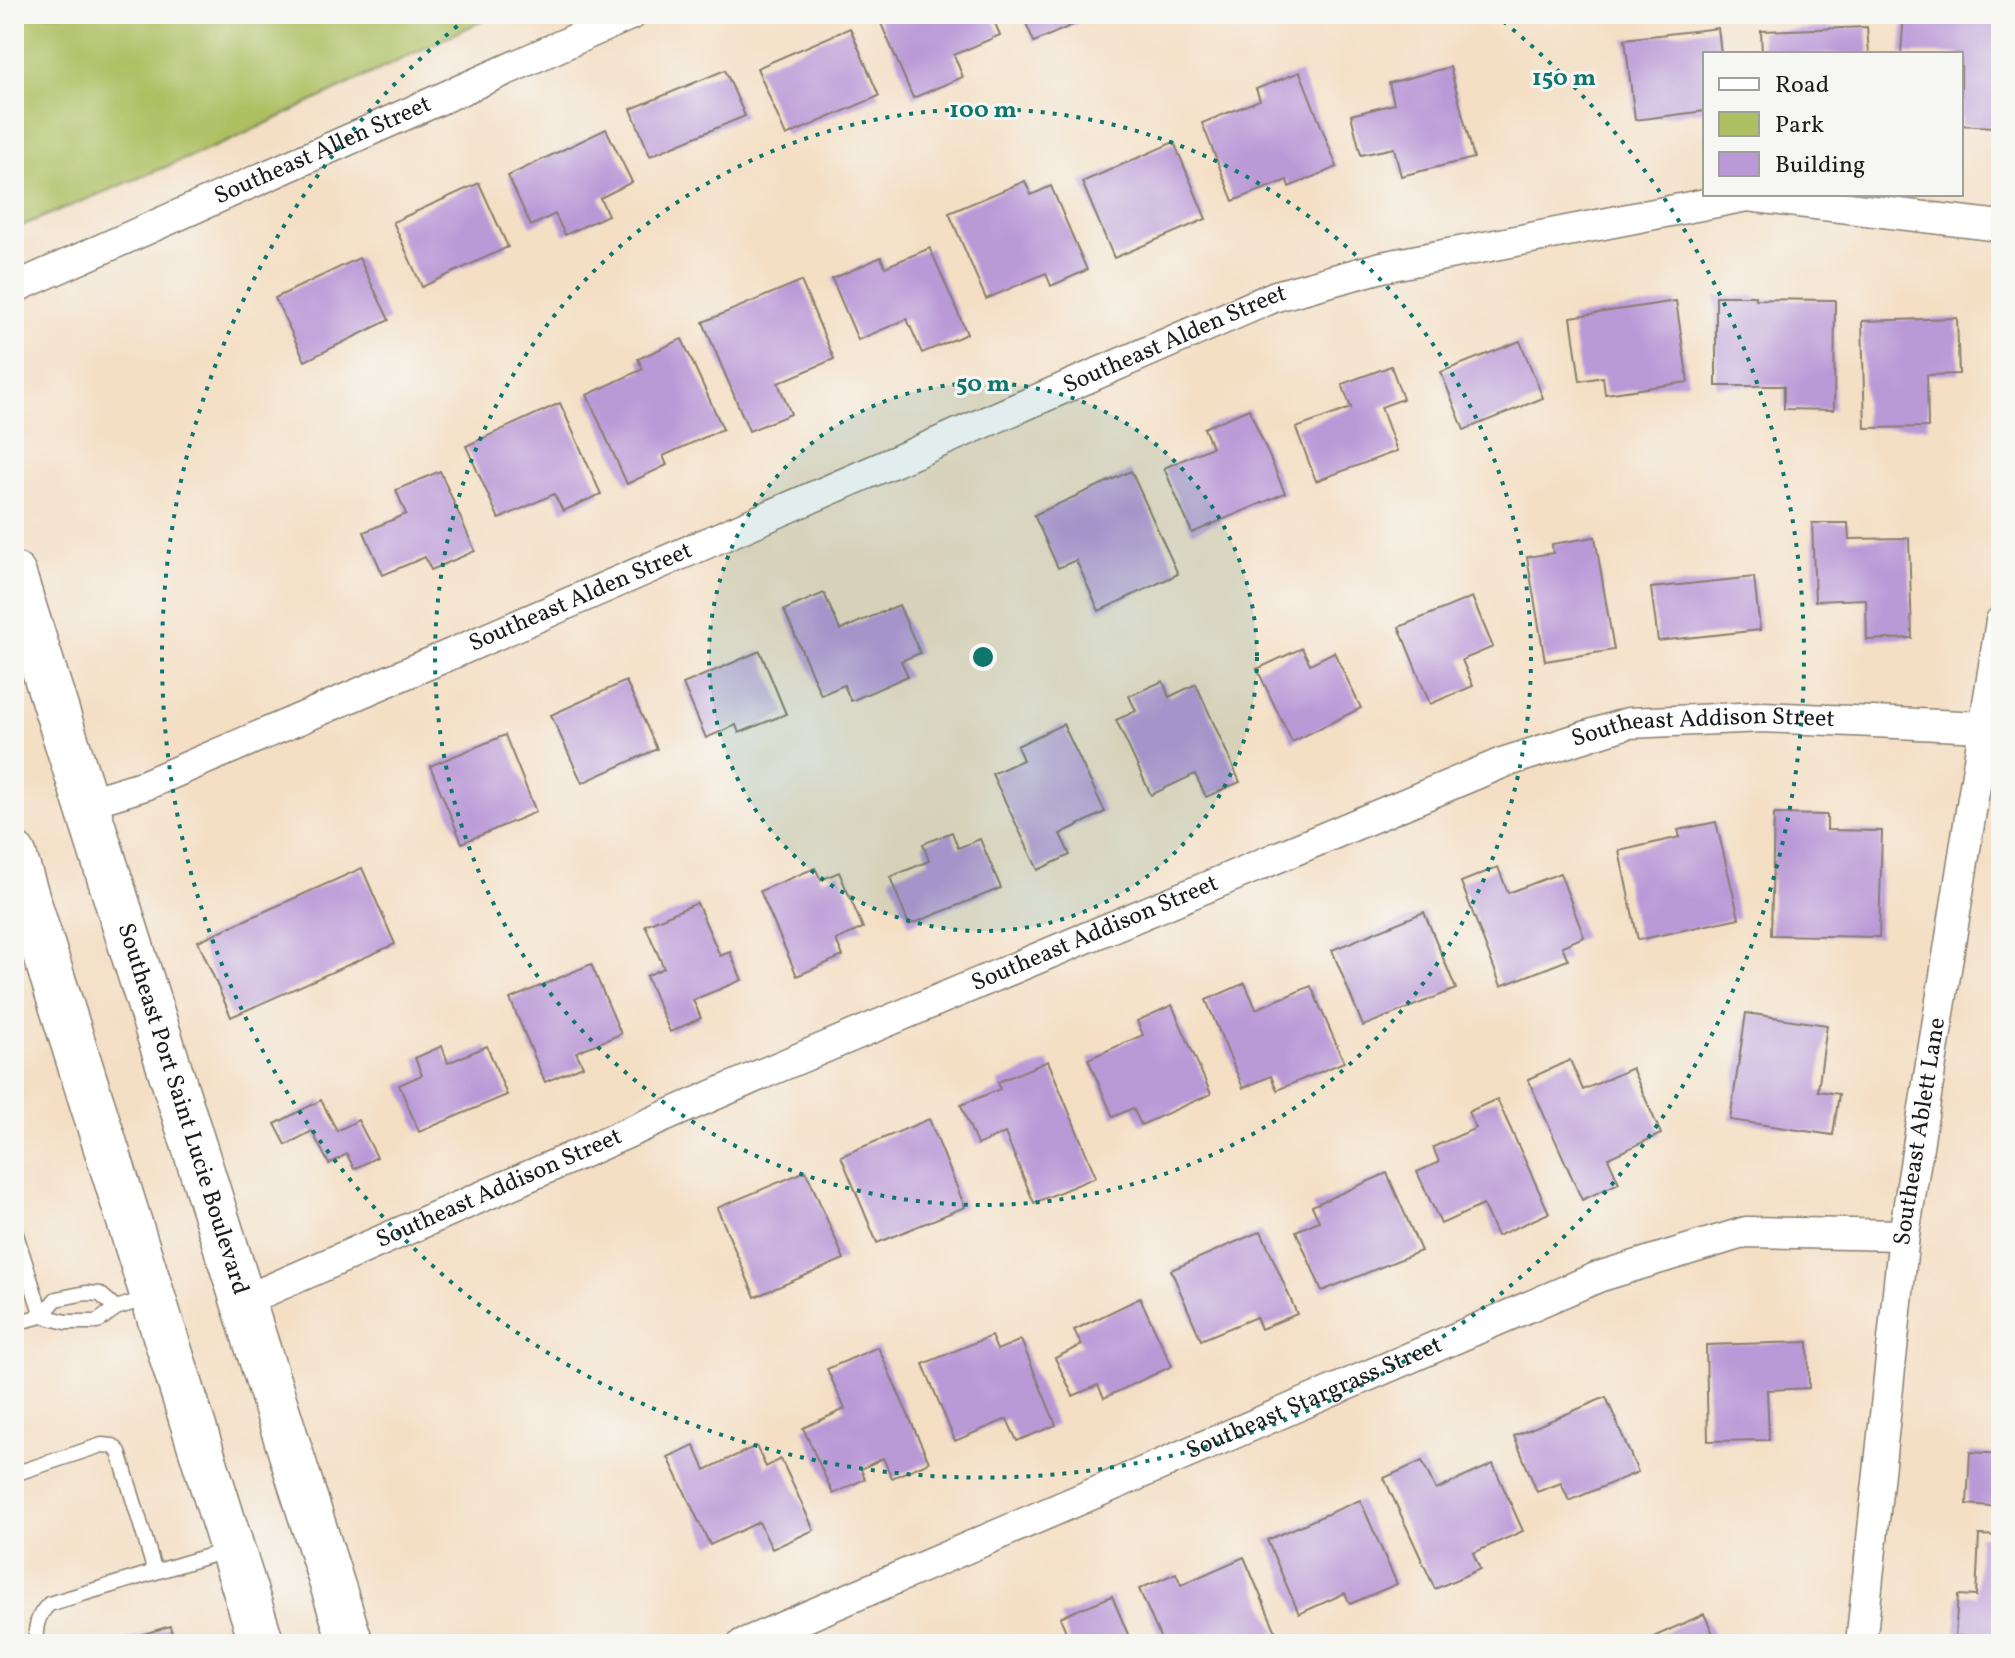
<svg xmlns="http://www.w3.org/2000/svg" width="2015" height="1658" font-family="Vollkorn,serif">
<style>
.green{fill:#aebf62;stroke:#656e3f;stroke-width:2}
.building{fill:#ba99d7}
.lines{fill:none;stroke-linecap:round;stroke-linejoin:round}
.service-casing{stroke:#887e70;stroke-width:17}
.minor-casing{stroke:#887e70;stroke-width:33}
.primary-casing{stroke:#887e70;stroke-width:47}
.service{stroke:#fff;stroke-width:14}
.minor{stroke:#fff;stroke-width:30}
.primary{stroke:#fff;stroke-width:44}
.ring{fill:none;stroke:#0f766e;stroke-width:4;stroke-dasharray:4 8}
.labels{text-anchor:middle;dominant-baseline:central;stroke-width:6;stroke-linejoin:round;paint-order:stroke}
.street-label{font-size:24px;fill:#1c1c1c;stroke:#f6f6f2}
.centre{fill:#0f766e;stroke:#f6f6f2;stroke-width:4}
.ring-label{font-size:24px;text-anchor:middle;font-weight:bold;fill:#0f766e;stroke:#f6f6f2;stroke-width:6;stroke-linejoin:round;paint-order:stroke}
</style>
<rect width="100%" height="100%" fill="#f6f6f2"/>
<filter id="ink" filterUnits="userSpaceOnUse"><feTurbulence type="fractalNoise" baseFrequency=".0125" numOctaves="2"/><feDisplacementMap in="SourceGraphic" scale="16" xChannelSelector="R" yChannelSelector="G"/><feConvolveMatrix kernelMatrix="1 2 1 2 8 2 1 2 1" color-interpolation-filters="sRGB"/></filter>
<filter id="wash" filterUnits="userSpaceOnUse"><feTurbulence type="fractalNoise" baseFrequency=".006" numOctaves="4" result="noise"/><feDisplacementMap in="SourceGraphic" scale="32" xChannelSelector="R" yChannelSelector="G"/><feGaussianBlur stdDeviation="1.8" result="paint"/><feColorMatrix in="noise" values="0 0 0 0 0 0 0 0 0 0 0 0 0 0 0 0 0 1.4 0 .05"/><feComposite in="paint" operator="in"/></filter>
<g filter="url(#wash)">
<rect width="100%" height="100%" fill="#f4dfc5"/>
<polygon class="green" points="14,14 496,14 234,139 14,229"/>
<g id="blocks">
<g class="building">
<polygon points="877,14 991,14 1000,35 954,55 963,77 913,98"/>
<polygon points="1022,14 1098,14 1034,42"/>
<polygon points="1904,14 2001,18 1993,127 1961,125 1961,54 1901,54"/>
<polygon points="1867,27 1869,54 1762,54 1761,31"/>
<polygon points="850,28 879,96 786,136 757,68"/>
<polygon points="1718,28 1721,54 1705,54 1705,111 1635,120 1625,39"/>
<polygon points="1450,67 1474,158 1401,176 1394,148 1361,155 1351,115 1394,104 1389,83"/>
<polygon points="725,70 745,116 650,156 631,109"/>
<polygon points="1300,72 1337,167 1289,187 1287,180 1233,201 1202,123 1260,100 1256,89"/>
<polygon points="606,129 632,182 600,198 608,215 565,235 555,214 531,226 508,176"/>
<polygon points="1174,142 1206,219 1114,258 1082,182"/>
<polygon points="1025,181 1031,195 1051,186 1087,270 1051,286 1046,273 986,299 949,213"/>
<polygon points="479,183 508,247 422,287 393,222"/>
<polygon points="930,248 967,334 922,353 907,319 858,340 832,279 881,257 885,267"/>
<polygon points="359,258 389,320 305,361 275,298"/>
<polygon points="801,281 834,359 778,383 791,414 749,431 703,322"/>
<polygon points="1716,296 1755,296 1756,299 1835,300 1834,410 1784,409 1784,386 1716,386"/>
<polygon points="1676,301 1688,382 1605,394 1603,377 1580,381 1571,317"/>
<polygon points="1957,318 1959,374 1927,375 1928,427 1865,428 1862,321"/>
<polygon points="682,339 723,429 663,456 667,465 627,484 587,395 643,369 638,359"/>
<polygon points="1520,341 1543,398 1464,430 1441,372"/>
<polygon points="1391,366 1403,399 1381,407 1397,451 1316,481 1296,428 1351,408 1342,384"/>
<polygon points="560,403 601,494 563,511 554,494 499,519 466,446"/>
<polygon points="1249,409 1285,493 1192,533 1164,468 1212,447 1204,428"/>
<polygon points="440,471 475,551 431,570 425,557 383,575 364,532 406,514 396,490"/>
<polygon points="1131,471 1178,574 1099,611 1076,560 1058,568 1034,515"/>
<polygon points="1812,523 1848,523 1849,539 1909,538 1912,638 1867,640 1866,599 1815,601"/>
<polygon points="1595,537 1614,650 1545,661 1527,557 1553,553 1552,544"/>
<polygon points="1754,577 1760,630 1658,641 1651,588"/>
<polygon points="824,593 840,630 899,605 920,653 901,661 908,676 851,701 844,685 821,695 784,610"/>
<polygon points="1472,597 1493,647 1462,660 1473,686 1430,704 1399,627"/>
<polygon points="1302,648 1310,664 1334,652 1361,708 1292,742 1257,669"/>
<polygon points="760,651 786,714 739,733 736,725 706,738 683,684"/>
<polygon points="626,681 657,749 582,783 551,715"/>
<polygon points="1163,681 1169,697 1196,684 1240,782 1206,797 1195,774 1151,795 1116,720 1136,711 1129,696"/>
<polygon points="1063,724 1105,812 1060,834 1070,855 1038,870 992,774 1023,760 1017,746"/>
<polygon points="505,735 536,812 462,843 430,766"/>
<polygon points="1774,814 1827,815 1827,830 1882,831 1879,937 1771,935"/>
<polygon points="1716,822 1739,918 1638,940 1619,851 1680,837 1678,830"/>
<polygon points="952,832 958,848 980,839 1001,888 909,925 890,877 929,861 923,844"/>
<polygon points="1498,867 1508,893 1560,873 1584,937 1562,946 1568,960 1501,986 1461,882"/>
<polygon points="362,868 395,944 231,1017 198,941"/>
<polygon points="815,868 821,880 839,872 863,928 836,940 843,956 797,976 760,891"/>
<polygon points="697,903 720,956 730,952 742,980 693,1000 701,1018 670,1032 646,976 664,968 645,925"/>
<polygon points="1424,912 1456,989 1363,1026 1332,950"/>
<polygon points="591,964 621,1034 576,1052 583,1066 545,1082 510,999"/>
<polygon points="1245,983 1256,1009 1311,986 1344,1062 1277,1090 1271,1076 1243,1088 1206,1000"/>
<polygon points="1172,1005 1211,1094 1141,1125 1133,1108 1113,1117 1088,1059 1143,1035 1137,1021"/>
<polygon points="1746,1013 1827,1025 1818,1091 1839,1094 1833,1135 1730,1120"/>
<polygon points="442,1046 448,1063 487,1046 507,1095 419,1132 399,1085 422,1075 415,1058"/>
<polygon points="1570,1060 1583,1090 1632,1068 1661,1134 1608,1158 1619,1183 1582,1200 1528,1079"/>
<polygon points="1048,1061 1096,1177 1034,1203 1005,1133 977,1145 961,1105 1000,1089 998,1082"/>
<polygon points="1497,1099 1549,1213 1497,1236 1483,1205 1441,1224 1417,1172 1439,1162 1433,1147 1476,1128 1468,1112"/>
<polygon points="321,1100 337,1131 358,1120 377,1157 354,1169 347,1154 329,1164 312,1131 286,1145 275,1124"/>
<polygon points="929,1119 965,1207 877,1243 841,1156"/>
<polygon points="806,1171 844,1259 755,1297 717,1208"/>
<polygon points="1387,1173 1421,1251 1322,1291 1296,1231 1319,1221 1312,1206"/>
<polygon points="1261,1231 1297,1314 1261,1329 1256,1317 1201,1340 1171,1270"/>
<polygon points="2000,1281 2001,1281 2001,1308 1995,1306"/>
<polygon points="1140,1298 1172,1366 1104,1398 1098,1385 1073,1396 1055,1358 1082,1345 1074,1330"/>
<polygon points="991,1336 997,1350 1021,1340 1056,1425 1017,1441 1007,1419 955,1441 923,1364"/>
<polygon points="1808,1342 1809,1388 1767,1390 1769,1440 1708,1441 1706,1345"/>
<polygon points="878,1347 929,1462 892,1478 883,1458 861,1469 865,1479 833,1494 803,1428 845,1409 827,1369"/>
<polygon points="1606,1397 1638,1472 1569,1501 1561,1483 1537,1492 1514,1436"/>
<polygon points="694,1445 705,1470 756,1446 766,1467 781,1459 814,1530 772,1549 759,1522 710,1545 668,1457"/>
<polygon points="1970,1452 2001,1454 2001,1507 1967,1504"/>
<polygon points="1422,1461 1436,1490 1493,1464 1523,1531 1473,1553 1480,1569 1435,1589 1384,1478"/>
<polygon points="1360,1500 1397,1584 1350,1604 1345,1593 1299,1614 1267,1540"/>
<polygon points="1979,1535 2001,1536 2001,1638 1955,1636 1958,1595 1976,1596"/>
<polygon points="1244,1557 1276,1632 1249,1644 1163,1644 1139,1589 1176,1573 1181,1585"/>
<polygon points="1112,1596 1132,1644 1071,1644 1060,1617"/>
<polygon points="1704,1614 1718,1644 1638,1644"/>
<polygon points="170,1626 175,1644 114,1644 114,1643"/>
</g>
</g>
</g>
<g filter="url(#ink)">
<use href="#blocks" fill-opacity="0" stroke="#887e70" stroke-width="2"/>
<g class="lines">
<defs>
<g id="service">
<polyline points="14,1228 42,1316 14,1323"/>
<polyline points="116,1308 100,1294 86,1293 56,1299 42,1316 66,1322 97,1322 116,1308 148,1298"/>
<polyline points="14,1474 102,1445 113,1446 119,1452 155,1572"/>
<path d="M 36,1644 C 35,1627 37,1616 49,1604 L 228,1550"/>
</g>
<g id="minor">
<path id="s1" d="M 14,288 L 632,14"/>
<path id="s2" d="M 86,803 L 145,785 L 449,655 L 1276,296 L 1382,267 L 1747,196 L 2001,226"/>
<path id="s3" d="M 241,1302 L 769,1071 L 1502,763 L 1628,723 L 1763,717 L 1983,727"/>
<path id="s4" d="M 743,1644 L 1598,1277 L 1746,1232 L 1904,1235"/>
<path id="s5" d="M 1861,1644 L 1904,1235 L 2001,621"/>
</g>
<g id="primary">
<path id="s6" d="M 14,575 L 351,1644"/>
<polyline points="14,855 262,1644"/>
</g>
</defs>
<use href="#service" class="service-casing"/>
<use href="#minor" class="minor-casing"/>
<use href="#primary" class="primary-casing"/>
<use href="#service" class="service"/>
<use href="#minor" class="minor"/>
<use href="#primary" class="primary"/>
</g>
</g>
<circle cx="983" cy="657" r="274" fill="#0f766e" fill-opacity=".12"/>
<g class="ring">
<circle cx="983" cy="657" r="274"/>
<circle cx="983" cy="657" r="548"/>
<path d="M1494 14A821 821 0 1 1 472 14"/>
</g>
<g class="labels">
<g class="street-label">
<text stroke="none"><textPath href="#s1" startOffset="338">Southeast Allen Street</textPath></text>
<text stroke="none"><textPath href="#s2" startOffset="1184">Southeast Alden Street</textPath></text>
<text stroke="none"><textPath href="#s2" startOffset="536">Southeast Alden Street</textPath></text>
<text stroke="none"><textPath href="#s3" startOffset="1578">Southeast Addison Street</textPath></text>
<text stroke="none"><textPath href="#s3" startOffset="930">Southeast Addison Street</textPath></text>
<text stroke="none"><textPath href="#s6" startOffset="560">Southeast Port Saint Lucie Boulevard</textPath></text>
<text stroke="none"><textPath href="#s5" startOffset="516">Southeast Ablett Lane</textPath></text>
<text stroke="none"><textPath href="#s3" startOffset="282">Southeast Addison Street</textPath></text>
<text stroke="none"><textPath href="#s4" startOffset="622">Southeast Stargrass Street</textPath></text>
</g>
</g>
<circle cx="983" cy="657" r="12" class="centre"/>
<g class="ring-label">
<text x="1564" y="85">150 m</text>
<text x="983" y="117">100 m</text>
<text x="983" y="391">50 m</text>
</g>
<rect width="2015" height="1658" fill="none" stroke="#f6f6f2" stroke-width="48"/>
<rect x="1703" y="52" width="260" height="144" fill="#f6f6f2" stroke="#9f9f9c" stroke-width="2"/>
<rect x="1719" y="78" width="40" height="12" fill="#ffffff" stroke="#9f9f9c" stroke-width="2"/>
<text x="1775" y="92" font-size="24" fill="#1c1c1c">Road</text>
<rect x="1719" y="112" width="40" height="24" fill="#aebf62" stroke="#9f9f9c" stroke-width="2"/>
<text x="1775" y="132" font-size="24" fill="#1c1c1c">Park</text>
<rect x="1719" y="152" width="40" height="24" fill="#ba99d7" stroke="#9f9f9c" stroke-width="2"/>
<text x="1775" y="172" font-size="24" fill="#1c1c1c">Building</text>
</svg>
